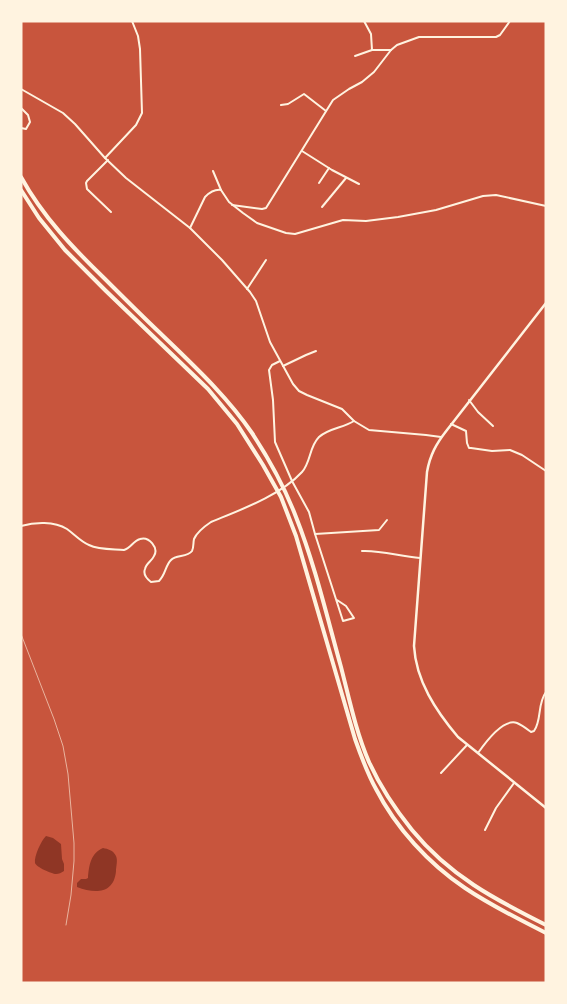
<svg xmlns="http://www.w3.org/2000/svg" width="567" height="1004" font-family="'Noto Sans',sans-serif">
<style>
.water{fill:#8f3625}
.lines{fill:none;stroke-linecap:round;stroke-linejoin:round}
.minor{stroke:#fff3e0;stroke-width:2}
.tertiary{stroke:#fff3e0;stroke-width:2.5}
.trunk{stroke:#fff3e0;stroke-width:4}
.rail{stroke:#e9b49f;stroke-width:1}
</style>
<rect width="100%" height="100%" fill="#c8553d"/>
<g class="water">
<path d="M 46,836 L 53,838 L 61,844 L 62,859 L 64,864 L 64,871 C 61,873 59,874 56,874 C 52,874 36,867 35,863 C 34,856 41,841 46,836 Z"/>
<path d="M 103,848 C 108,849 113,850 116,856 C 118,860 116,867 116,871 C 114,894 95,894 77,887 L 77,883 L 81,879 L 86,879 L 88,878 C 89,865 91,853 103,848 Z"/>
</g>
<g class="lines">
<g class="minor">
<polyline points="364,21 371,34 372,50 391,50"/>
<polyline points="355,56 372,50"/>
<path d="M 21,89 L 63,113 L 75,124 L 105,158 L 126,178 L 190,228 L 205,197 C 209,193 214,189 221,190 L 229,202 L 243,213 L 257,223 L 286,233 L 295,234 L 343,220 L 366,221 L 398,217 L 436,210 L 483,196 L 496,195 L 546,206"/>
<polyline points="281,105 288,104 304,94 326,111"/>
<polyline points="21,108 28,115 30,122 26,129 21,128"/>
<polyline points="302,151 332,170 359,184"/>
<polyline points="105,158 136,125 142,113 140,49 138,36 132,21"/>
<polyline points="108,160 87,181 86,183 87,189 111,212"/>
<polyline points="213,171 221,190"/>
<polyline points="319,183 329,168"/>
<polyline points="232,205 262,209 266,208 333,100 349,89 362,82 374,72 391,50 397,45 419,37 496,37 500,35 510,21"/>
<polyline points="322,207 346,178"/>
<polyline points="190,228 222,260 250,292 256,301 270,342 293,384 299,391 307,395 342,409 354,421 369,430 426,435 441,437"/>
<polyline points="247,289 266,260"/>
<polyline points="280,361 272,365 269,370 273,400 275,442 292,481 309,512 315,534 343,621 354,618 346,606 337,600"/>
<polyline points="283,366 306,355 316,351"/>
<polyline points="469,400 478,412 493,426"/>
<polyline points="451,424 466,431 467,443 469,448 471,448 492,451 510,450 522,455 546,471"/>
<path d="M 21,526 C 35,522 54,521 67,529 C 74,534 81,542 89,545 C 99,550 113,549 124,550 C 131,548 133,541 140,539 C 149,536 159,548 154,556 C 152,561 146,563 145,569 C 143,574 147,579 151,582 L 159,581 C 166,574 165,566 171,560 C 176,554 187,558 192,551 C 194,547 193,543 194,539 C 197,532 205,526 211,522 C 240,510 280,496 302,472 C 311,462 309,447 319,437 C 329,428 343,428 354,421"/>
<polyline points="315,534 379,530 387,520"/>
<path d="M 362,551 C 382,550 401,557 420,558"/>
<path d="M 478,753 C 485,743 503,718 517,723 C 522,725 527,729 531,732 L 534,731 C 542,720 537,704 546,692"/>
<polyline points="441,773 467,745"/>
<polyline points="485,830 496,808 514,783"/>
</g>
<path class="tertiary" d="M 546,303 L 447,430 C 436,444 430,455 427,472 L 414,646 C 416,681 436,711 458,737 L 546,808"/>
<g class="trunk">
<path d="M 21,177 C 43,217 73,248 105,279 C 123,297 141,315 159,332 C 192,364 226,395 252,433 C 269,459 285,488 296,517 C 315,565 327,617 341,667 C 349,698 356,732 369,762 C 380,786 395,809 412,830 C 450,876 494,899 546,925"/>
<path d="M 21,190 L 39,218 L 65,250 L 106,291 L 208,389 L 237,424 L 263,465 L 281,497 L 296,536 L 355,739 C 361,756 367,773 376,789 C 396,828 429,864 465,888 C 490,905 518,919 546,933"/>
</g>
<polyline class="rail" points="21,634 54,719 63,746 68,774 74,843 74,861 71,895 66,925"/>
</g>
<rect width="567" height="1004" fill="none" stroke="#fff3e0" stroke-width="45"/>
</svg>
